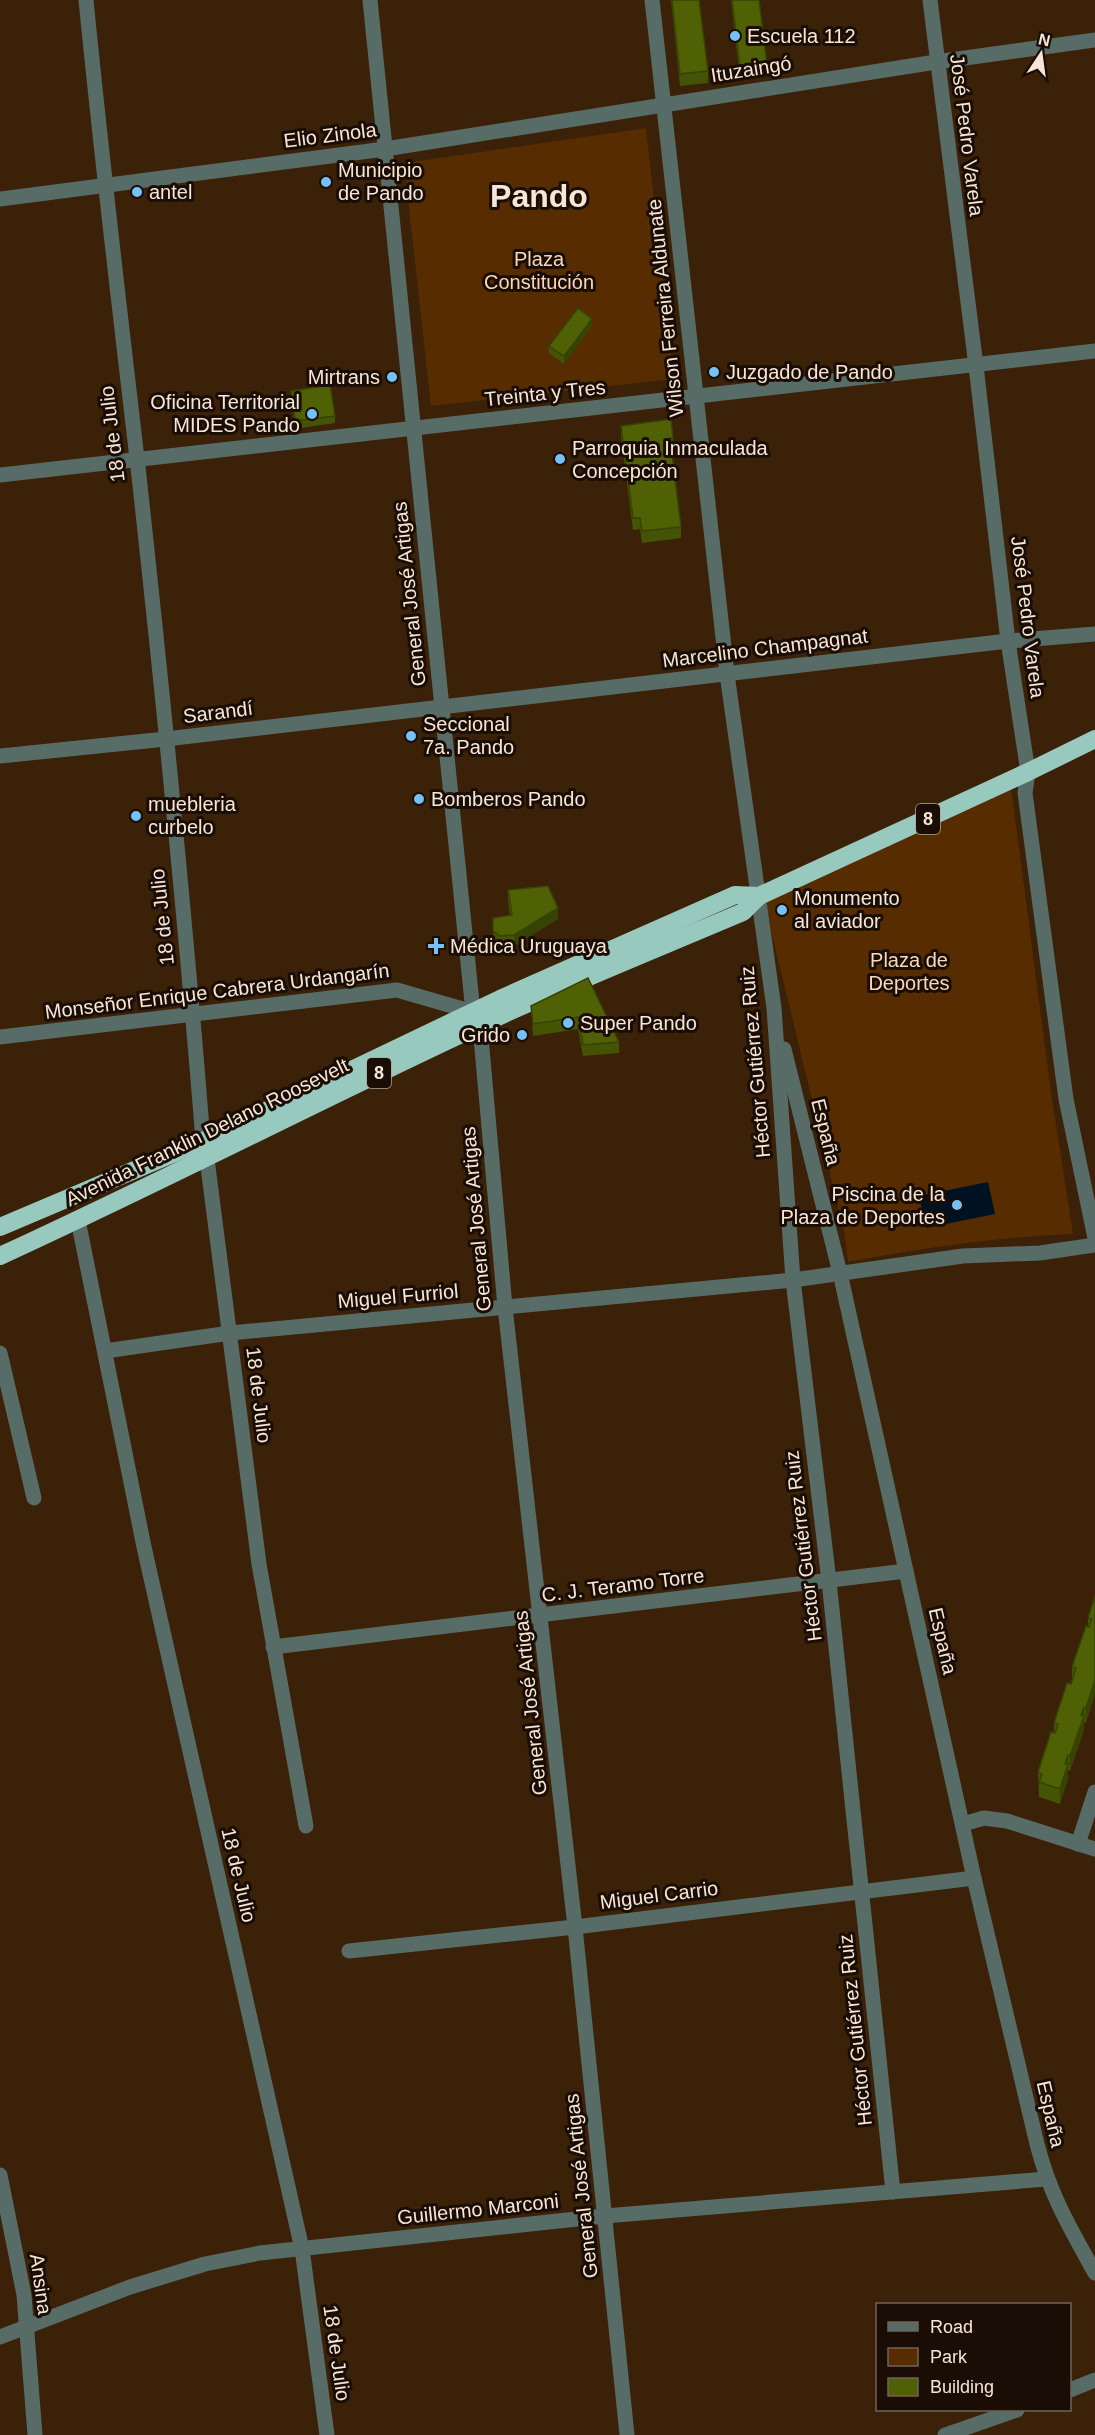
<svg xmlns="http://www.w3.org/2000/svg" width="1095" height="2435" font-family="Arial,sans-serif">
<style>
.green{fill:#562c00}
.water{fill:#001221}
.lines{fill:none;stroke-linecap:round;stroke-linejoin:round}
.minor{stroke:#576b67;stroke-width:15}
.highway{stroke:#98c9bf;stroke-width:18}
.wall{fill:#445304}
.shaded-wall{fill:#374304}
.building{fill:#4f6005;stroke:#374304;stroke-width:1.5}
.poi-dot{fill:#75c0f6;stroke:#190d05;stroke-width:2}
.labels{text-anchor:middle;dominant-baseline:central;stroke-width:6;stroke-linejoin:round;paint-order:stroke}
.shield{fill:#190d05;stroke:#b4a498;stroke-width:1.5}
.shield-label{font-size:18px;font-weight:bold;fill:#f7e5d7}
.poi-label{font-size:20px;fill:#f7e5d7;stroke:#190d05;text-anchor:start}
.street-label{font-size:20px;fill:#f7e5d7;stroke:#190d05}
.park-label{font-size:20px;fill:#fad7ba;stroke:#190d05}
.town-label{font-size:32px;font-weight:bold;fill:#f7e5d7;stroke:#190d05}
</style>
<rect width="100%" height="100%" fill="#3a2108"/>
<g class="green">
<polygon points="646,128 674,379 431,406 404,163"/>
<path d="M 1011,786 L 1050,1085 L 1073,1234 C 997,1237 922,1248 848,1262 L 844,1231 L 772,935 L 766,899 Z"/>
</g>
<polygon class="water" points="988,1182 995,1214 926,1228 919,1196"/>
<g class="lines">
<g class="minor">
<path d="M 86,0 C 101,153 119,305 137,458 C 162,685 185,913 203,1141 L 207,1159 L 259,1564 L 306,1826"/>
<polyline points="370,0 473,1012 480,1026 505,1307 575,1927 627,2435"/>
<polyline points="652,0 727,674 774,1008 793,1280 829,1581 893,2192"/>
<polyline points="930,0 976,366 1008,641 1028,772 1025,793 1066,1099 1095,1238"/>
<polyline points="0,199 385,149 936,62 1095,40"/>
<polyline points="0,475 1095,351"/>
<polyline points="0,756 166,739 1008,641 1095,634"/>
<polyline points="0,1037 397,990 473,1012"/>
<path d="M 784,1049 L 840,1273 L 974,1878 L 1037,2144 C 1050,2195 1070,2228 1095,2273"/>
<polyline points="78,1220 144,1547 302,2249 327,2435"/>
<polyline points="105,1351 230,1333 793,1280 963,1256 1040,1253 1095,1245"/>
<polyline points="0,1353 34,1498"/>
<polyline points="273,1647 906,1571"/>
<polyline points="963,1824 984,1818 1007,1821 1095,1849"/>
<polyline points="1078,1844 1095,1792"/>
<polyline points="349,1951 575,1927 974,1878"/>
<polyline points="0,2175 24,2295 35,2435"/>
<polyline points="0,2337 130,2287 205,2264 260,2253 605,2216 1046,2179"/>
<polyline points="1070,2390 1095,2380"/>
<polyline points="945,2435 1017,2410"/>
</g>
<g class="highway">
<polyline points="0,1227 203,1141 500,999 735,895 759,896"/>
<path d="M 0,1256 C 170,1178 335,1092 504,1014 C 583,978 663,946 743,912 L 759,896 L 1028,772 L 1095,739"/>
</g>
</g>
<g class="wall">
<polygon points="671,0 699,0 708,71 708,83 680,86"/>
<polygon points="731,0 759,0 767,65 767,76 740,79"/>
<polygon points="592,326 564,364 549,353 549,346"/>
<polygon points="291,391 335,416 335,423 295,429 291,399"/>
<polygon points="621,426 673,438 673,449 671,449 681,527 681,538 642,543 640,529 633,530 621,437"/>
<polygon points="508,890 558,919 514,946 500,948 493,943 493,918 510,915 508,901"/>
<polygon points="588,978 619,1042 619,1053 583,1056 578,1029 533,1036 531,1006"/>
<polygon points="1095,1596 1086,1723 1084,1722 1084,1730 1070,1771 1068,1770 1068,1779 1060,1804 1039,1797 1038,1772 1054,1733 1054,1723 1071,1684 1072,1679 1072,1667 1088,1626 1088,1618"/>
</g>
<g class="shaded-wall">
<polygon points="592,319 592,326 564,364 564,356"/>
<polygon points="558,908 558,919 514,946 514,935"/>
<polygon points="1095,1680 1095,1695 1086,1723 1086,1708"/>
<polygon points="1084,1707 1084,1730 1070,1771 1070,1756"/>
<polygon points="1068,1755 1068,1779 1060,1804 1060,1789"/>
</g>
<g class="building">
<polygon points="672,0 699,0 708,71 680,74"/>
<polygon points="732,0 759,0 767,65 740,68"/>
<polygon points="578,308 592,319 564,356 549,346"/>
<polygon points="330,385 335,416 295,421 291,391"/>
<polygon points="671,419 673,438 670,438 681,527 642,531 640,518 633,518 621,426"/>
<polygon points="548,886 558,908 514,935 500,936 493,931 493,918 512,915 508,890"/>
<polygon points="588,978 619,1042 583,1045 578,1017 533,1024 531,1006"/>
<polygon points="1095,1596 1095,1680 1086,1708 1084,1707 1081,1715 1084,1716 1070,1756 1068,1755 1065,1764 1068,1764 1060,1789 1039,1782 1042,1774 1038,1772 1051,1732 1055,1733 1058,1724 1054,1723 1067,1683 1071,1684 1076,1668 1072,1667 1086,1626 1089,1627 1092,1619 1088,1618"/>
</g>
<g class="poi-dot">
<circle cx="735" cy="36" r="6"/>
<circle cx="326" cy="182" r="6"/>
<circle cx="137" cy="192" r="6"/>
<circle cx="714" cy="372" r="6"/>
<circle cx="392" cy="377" r="6"/>
<circle cx="312" cy="414" r="6"/>
<circle cx="560" cy="459" r="6"/>
<circle cx="411" cy="736" r="6"/>
<circle cx="419" cy="799" r="6"/>
<circle cx="136" cy="816" r="6"/>
<circle cx="782" cy="910" r="6"/>
<path d="M433 937h6v6h6v6h-6v6h-6v-6h-6v-6h6z"/>
<circle cx="568" cy="1023" r="6"/>
<circle cx="522" cy="1035" r="6"/>
<circle cx="957" cy="1205" r="6"/>
</g>
<g class="labels">
<g class="shield">
<rect x="916" y="804" width="24" height="30" rx="4.5"/>
<rect x="367" y="1058" width="24" height="30" rx="4.5"/>
</g>
<g class="shield-label">
<text x="928" y="819">8</text>
<text x="379" y="1073">8</text>
</g>
<g class="poi-label">
<text x="747" y="36">Escuela 112</text>
<text x="338" y="170">Municipio<tspan x="338" dy="23">de Pando</tspan></text>
<text x="149" y="192">antel</text>
<text x="726" y="372">Juzgado de Pando</text>
<text x="380" y="377" text-anchor="end">Mirtrans</text>
<text x="300" y="402" text-anchor="end">Oficina Territorial<tspan x="300" dy="23">MIDES Pando</tspan></text>
<text x="572" y="448">Parroquia Inmaculada<tspan x="572" dy="23">Concepción</tspan></text>
<text x="423" y="724">Seccional<tspan x="423" dy="23">7a. Pando</tspan></text>
<text x="431" y="799">Bomberos Pando</text>
<text x="148" y="804">muebleria<tspan x="148" dy="23">curbelo</tspan></text>
<text x="794" y="898">Monumento<tspan x="794" dy="23">al aviador</tspan></text>
<text x="450" y="946">Médica Uruguaya</text>
<text x="580" y="1023">Super Pando</text>
<text x="510" y="1035" text-anchor="end">Grido</text>
<text x="945" y="1194" text-anchor="end">Piscina de la<tspan x="945" dy="23">Plaza de Deportes</tspan></text>
</g>
<g class="street-label">
<text transform="translate(751 69) rotate(-9)">Ituzaingó</text>
<text transform="translate(330 135) rotate(-7)">Elio Zinola</text>
<text transform="translate(967 135) rotate(83)">José Pedro Varela</text>
<text transform="translate(665 308) rotate(-96)">Wilson Ferreira Aldunate</text>
<text transform="translate(545 393) rotate(-6)">Treinta y Tres</text>
<text transform="translate(112 434) rotate(-97)">18 de Julio</text>
<text transform="translate(409 594) rotate(-96)">General José Artigas</text>
<text transform="translate(1028 617) rotate(83)">José Pedro Varela</text>
<text transform="translate(765 648) rotate(-7)">Marcelino Champagnat</text>
<text transform="translate(218 712) rotate(-7)">Sarandí</text>
<text transform="translate(162 917) rotate(-96)">18 de Julio</text>
<text transform="translate(217 991) rotate(-7)">Monseñor Enrique Cabrera Urdangarín</text>
<text transform="translate(755 1062) rotate(-95)">Héctor Gutiérrez Ruiz</text>
<text transform="translate(207 1132) rotate(-26)">Avenida Franklin Delano Roosevelt</text>
<text transform="translate(826 1132) rotate(76)">España</text>
<text transform="translate(476 1219) rotate(-95)">General José Artigas</text>
<text transform="translate(398 1296) rotate(-5)">Miguel Furriol</text>
<text transform="translate(259 1395) rotate(83)">18 de Julio</text>
<text transform="translate(803 1546) rotate(-97)">Héctor Gutiérrez Ruiz</text>
<text transform="translate(623 1585) rotate(-7)">C. J. Teramo Torre</text>
<text transform="translate(943 1641) rotate(77)">España</text>
<text transform="translate(530 1703) rotate(-96)">General José Artigas</text>
<text transform="translate(239 1875) rotate(77)">18 de Julio</text>
<text transform="translate(659 1895) rotate(-7)">Miguel Carrio</text>
<text transform="translate(855 2030) rotate(-96)">Héctor Gutiérrez Ruiz</text>
<text transform="translate(1051 2114) rotate(77)">España</text>
<text transform="translate(581 2186) rotate(-96)">General José Artigas</text>
<text transform="translate(478 2209) rotate(-6)">Guillermo Marconi</text>
<text transform="translate(41 2284) rotate(82)">Ansina</text>
<text transform="translate(337 2353) rotate(82)">18 de Julio</text>
</g>
<g class="park-label">
<text x="539" y="259">Plaza<tspan x="539" dy="23">Constitución</tspan></text>
<text x="909" y="960">Plaza de<tspan x="909" dy="23">Deportes</tspan></text>
</g>
<g class="town-label">
<text x="539" y="196">Pando</text>
</g>
</g>
<rect x="876" y="2303" width="195" height="108" fill="#190d05" stroke="#726359" stroke-width="1.5"/>
<rect x="888" y="2322" width="30" height="9" fill="#576b67" stroke="#726359" stroke-width="1.5"/>
<text x="930" y="2333" font-size="18" fill="#f7e5d7">Road</text>
<rect x="888" y="2348" width="30" height="18" fill="#562c00" stroke="#726359" stroke-width="1.5"/>
<text x="930" y="2363" font-size="18" fill="#f7e5d7">Park</text>
<rect x="888" y="2378" width="30" height="18" fill="#4f6005" stroke="#726359" stroke-width="1.5"/>
<text x="930" y="2393" font-size="18" fill="#f7e5d7">Building</text>
<g transform="translate(1041 54) rotate(13)" stroke="#190d05" stroke-width="4.5" paint-order="stroke">
<path d="M0-4.5L10 22L0 15L-10 22Z" fill="#f7e5d7"/>
<text y="-9" font-size="16" font-weight="bold" text-anchor="middle" fill="#f7e5d7">N</text>
</g>
</svg>
